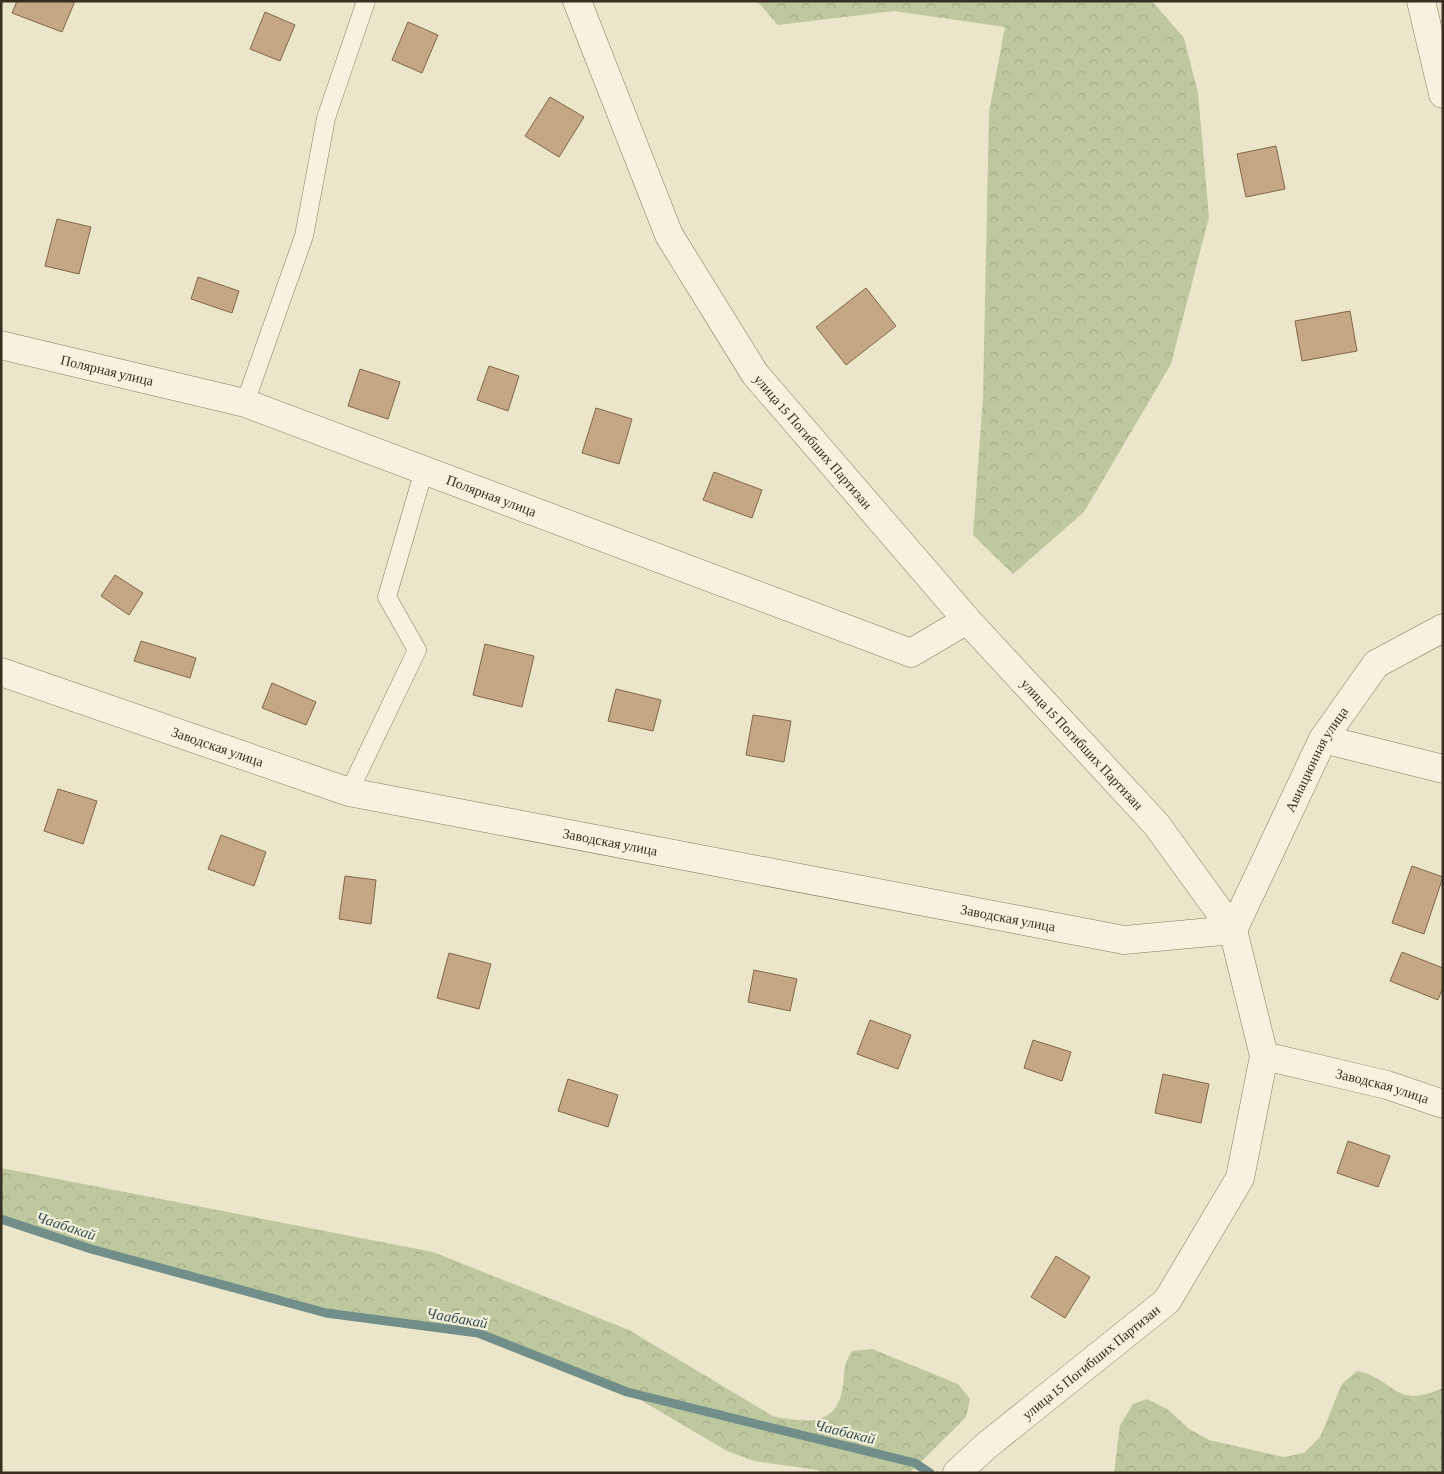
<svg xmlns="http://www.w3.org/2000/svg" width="1444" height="1474" font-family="'Crimson Pro',serif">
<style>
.forest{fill:url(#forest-crowns)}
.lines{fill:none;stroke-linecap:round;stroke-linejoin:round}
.stream{stroke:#718e8a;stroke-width:9}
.building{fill:#c5a784;stroke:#826748}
.service-casing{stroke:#867960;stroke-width:19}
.minor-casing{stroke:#867960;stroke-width:29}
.tertiary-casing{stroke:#867960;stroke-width:29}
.service{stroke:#f6f2dd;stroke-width:18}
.minor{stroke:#f6f2dd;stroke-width:28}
.tertiary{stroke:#f6f2dd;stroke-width:28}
.labels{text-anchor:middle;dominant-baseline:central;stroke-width:4.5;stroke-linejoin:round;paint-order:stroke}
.street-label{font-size:14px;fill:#382f22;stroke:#f3efd9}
.water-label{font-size:15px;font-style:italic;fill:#335456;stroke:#f3efd9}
</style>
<defs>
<pattern id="forest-crowns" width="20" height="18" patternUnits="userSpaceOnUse" patternTransform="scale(1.25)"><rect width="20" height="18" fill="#bec89f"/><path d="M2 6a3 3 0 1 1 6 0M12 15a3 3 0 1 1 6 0" fill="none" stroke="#a4ac89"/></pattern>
</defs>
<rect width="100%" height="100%" fill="#ebe5ca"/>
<g class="forest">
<polygon points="757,1 1152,1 1184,38 1198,93 1209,217 1171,364 1084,512 1013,574 973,535 983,397 989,112 1005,27 894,11 778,25"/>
<path d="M 1,1168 L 433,1252 L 629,1330 L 773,1416 C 801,1422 835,1428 842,1391 C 846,1373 841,1369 852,1351 L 872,1349 L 958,1384 L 970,1399 L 966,1417 L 910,1473 L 821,1473 L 818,1470 L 754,1461 L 727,1451 L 627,1392 L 478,1333 L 326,1313 L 91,1249 L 1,1219 Z"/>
<path d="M 1357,1371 C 1396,1379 1393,1410 1443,1388 L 1443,1473 L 1114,1473 L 1120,1425 L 1133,1404 L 1147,1399 L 1167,1409 L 1189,1429 L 1209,1440 L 1284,1457 L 1304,1453 L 1320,1437 L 1342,1384 Z"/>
</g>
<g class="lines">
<polyline class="stream" points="1,1219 91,1249 326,1313 478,1333 627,1392 915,1463 930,1473"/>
</g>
<g class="building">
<polygon points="17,1 75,1 62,32 12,13"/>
<polygon points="265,12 295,25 280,61 250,49"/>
<polygon points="408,22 438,35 422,73 392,60"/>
<polygon points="550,97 584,117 559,157 525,136"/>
<polygon points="1276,146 1285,189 1246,197 1237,154"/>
<polygon points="57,219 91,227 79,274 45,266"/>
<polygon points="198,277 239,291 232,313 191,299"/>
<polygon points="866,288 896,326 846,365 816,327"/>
<polygon points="1350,311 1357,351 1302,361 1295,321"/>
<polygon points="489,366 519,376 508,411 477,400"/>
<polygon points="360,369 400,382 388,419 348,406"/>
<polygon points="596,408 632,419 619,464 582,453"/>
<polygon points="714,472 762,490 752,518 703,500"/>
<polygon points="115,575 143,593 129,615 101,596"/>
<polygon points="141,641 196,658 190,678 134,661"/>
<polygon points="485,644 534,656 522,707 473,695"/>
<polygon points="272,683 316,702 306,725 262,708"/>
<polygon points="616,689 661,700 653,731 608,721"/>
<polygon points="753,715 791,721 784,762 746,755"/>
<polygon points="58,789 97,801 83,844 44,831"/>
<polygon points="221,835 266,852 254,886 208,869"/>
<polygon points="1412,866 1443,877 1424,934 1392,923"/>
<polygon points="345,876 376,880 371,924 339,919"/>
<polygon points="1402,952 1443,968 1443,987 1438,1000 1390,981"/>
<polygon points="449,953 491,964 479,1009 437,998"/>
<polygon points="754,970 797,979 790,1011 748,1002"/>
<polygon points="870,1020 911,1035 898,1069 857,1054"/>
<polygon points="1033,1040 1071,1052 1062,1081 1024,1068"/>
<polygon points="1163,1074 1209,1084 1201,1123 1155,1113"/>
<polygon points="568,1079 618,1095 608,1127 558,1111"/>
<polygon points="1348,1141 1390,1156 1378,1187 1337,1173"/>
<polygon points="1056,1256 1090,1277 1065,1318 1031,1297"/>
</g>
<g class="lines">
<defs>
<g id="service">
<polyline points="245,403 304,236 326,118 366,1"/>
<polyline points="349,792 417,650 387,597 424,470"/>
</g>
<g id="minor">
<polyline points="1421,1 1443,94"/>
<path id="s1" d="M 1,345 L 245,403 L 911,653 L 967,620"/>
<path id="s2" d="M 1,672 L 349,792 L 1124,940 L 1233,930"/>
<polyline points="1323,739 1443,769"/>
<path id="s3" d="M 1264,1056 L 1387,1085 L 1443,1104"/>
</g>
<g id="tertiary">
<path id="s4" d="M 577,1 L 669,235 L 755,374 L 967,620 L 1156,824 L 1233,930 L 1264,1056 L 1240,1178 L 1167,1301 L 986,1446 L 957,1473"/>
<path id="s5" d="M 1233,930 L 1323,739 L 1376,664 L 1443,628"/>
</g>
</defs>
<use href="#service" class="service-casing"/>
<use href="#minor" class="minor-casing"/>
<use href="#tertiary" class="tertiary-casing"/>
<use href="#service" class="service"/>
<use href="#minor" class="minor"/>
<use href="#tertiary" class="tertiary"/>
</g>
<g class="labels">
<g class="street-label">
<text stroke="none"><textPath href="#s1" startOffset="109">Полярная улица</textPath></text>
<text stroke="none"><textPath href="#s4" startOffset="504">улица 15 Погибших Партизан</textPath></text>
<text stroke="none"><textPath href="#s1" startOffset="514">Полярная улица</textPath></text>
<text stroke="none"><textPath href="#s4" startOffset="909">улица 15 Погибших Партизан</textPath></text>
<text stroke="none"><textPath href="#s2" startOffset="229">Заводская улица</textPath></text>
<text stroke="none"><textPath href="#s5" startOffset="190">Авиационная улица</textPath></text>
<text stroke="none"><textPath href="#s2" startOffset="634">Заводская улица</textPath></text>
<text stroke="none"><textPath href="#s2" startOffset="1039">Заводская улица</textPath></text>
<text stroke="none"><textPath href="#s3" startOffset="122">Заводская улица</textPath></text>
<text transform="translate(1091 1362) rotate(-39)">улица 15 Погибших Партизан</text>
</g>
<g class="water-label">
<text transform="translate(66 1226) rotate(18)">Чаабакай</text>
<text transform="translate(457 1318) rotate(10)">Чаабакай</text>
<text transform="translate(845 1432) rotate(14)">Чаабакай</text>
</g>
</g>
<rect width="1444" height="1474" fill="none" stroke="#382f22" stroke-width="5"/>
</svg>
